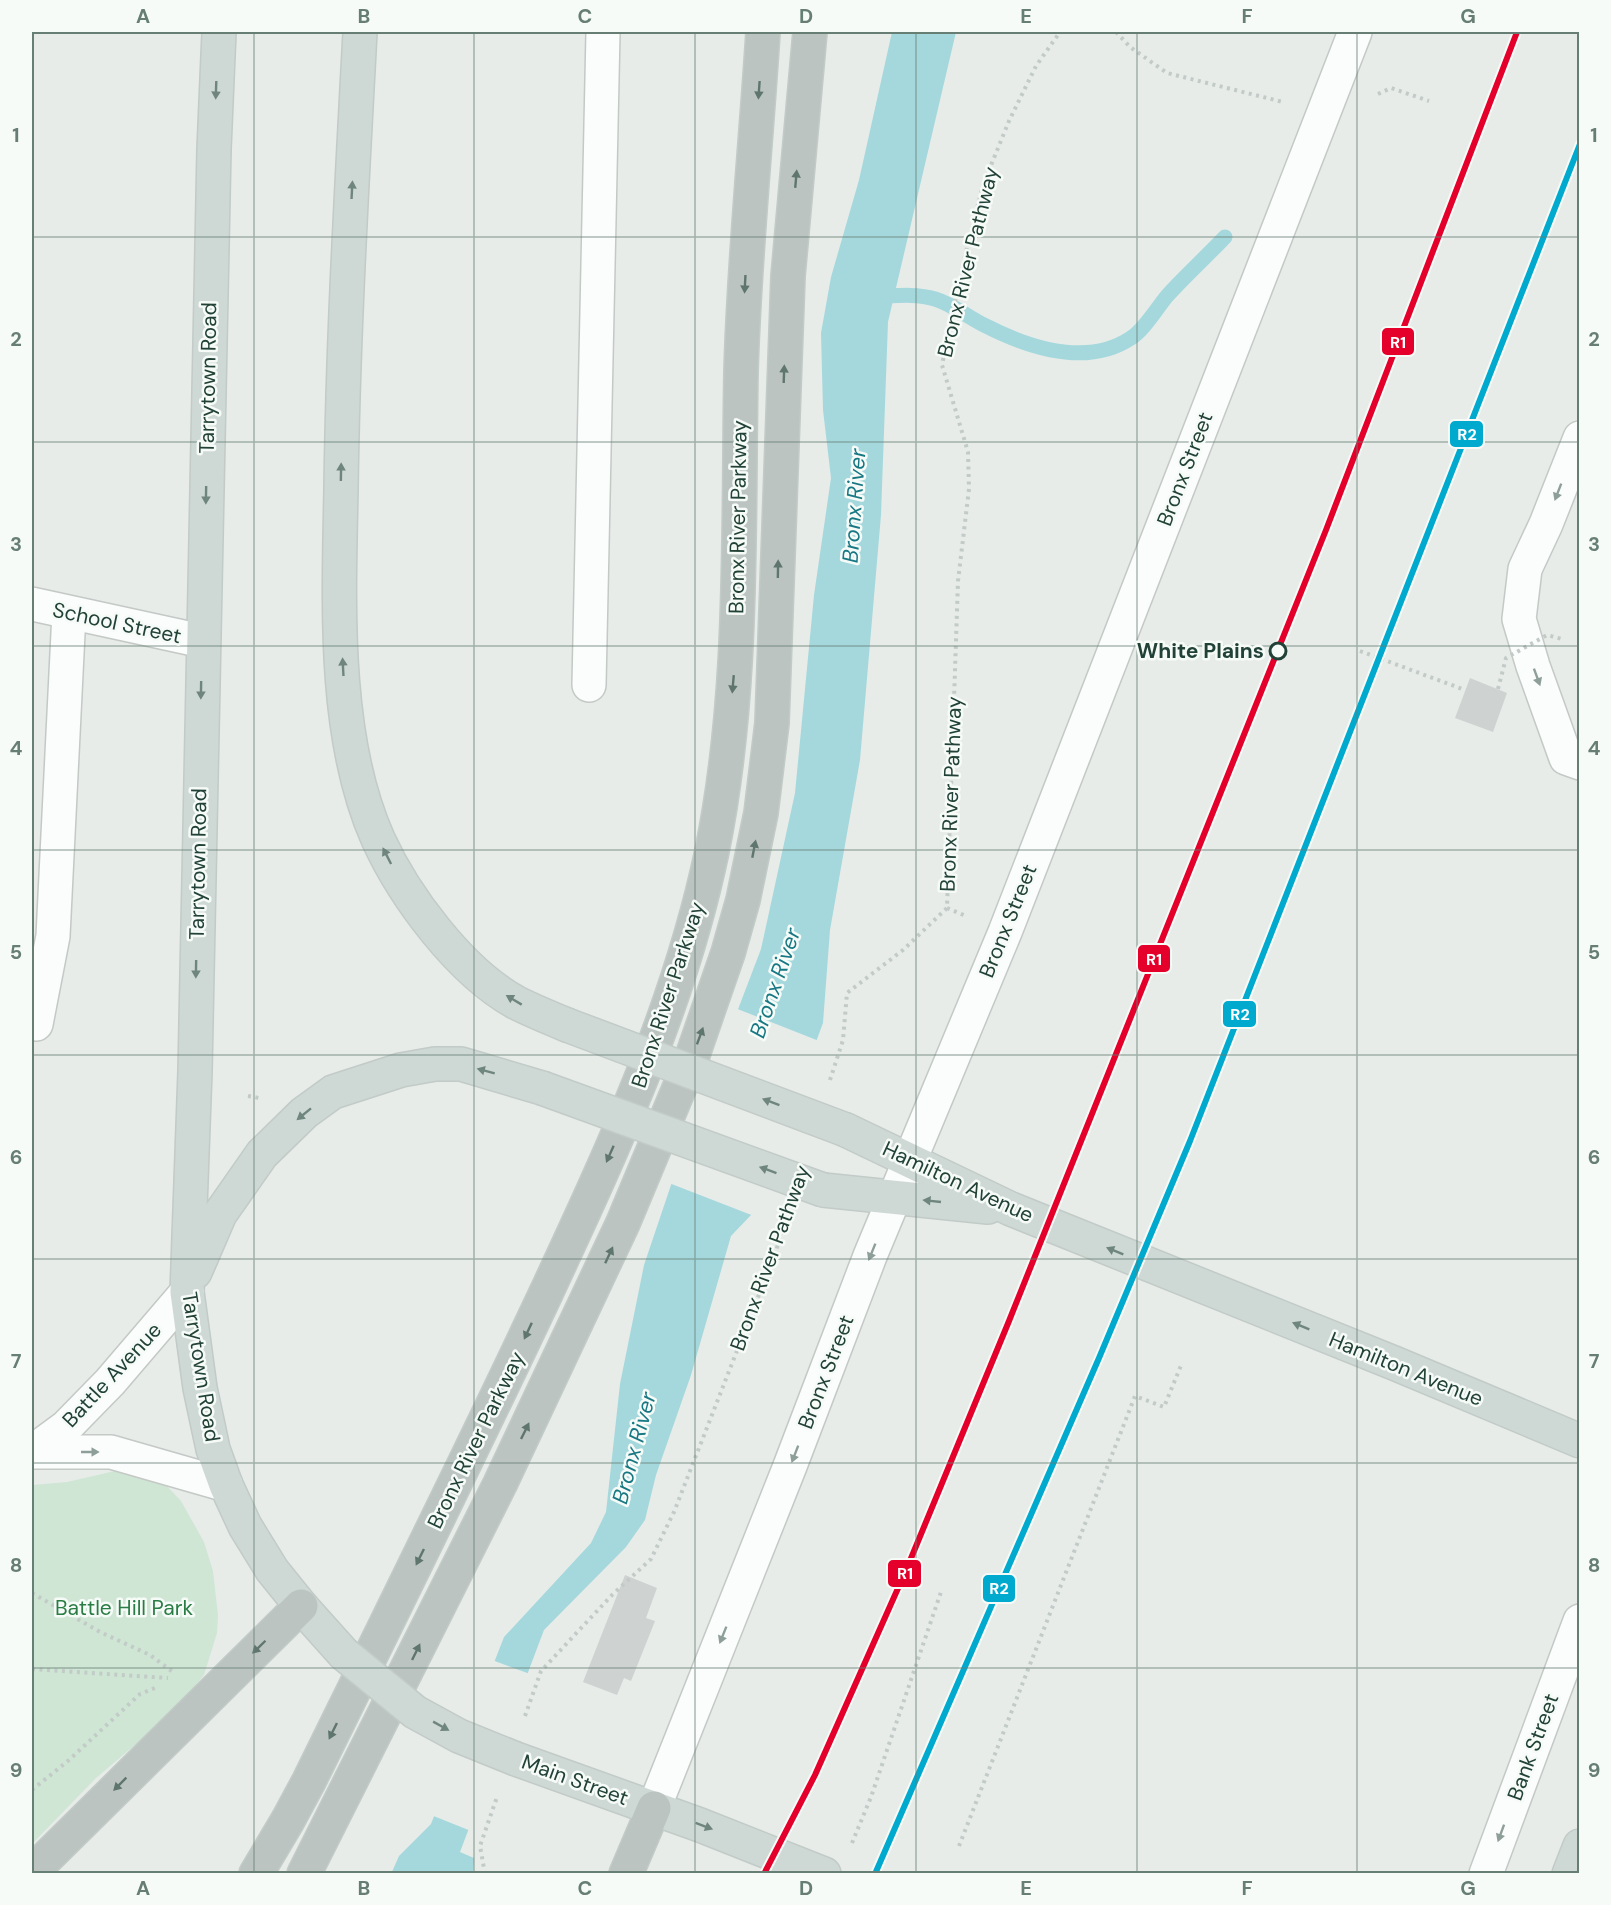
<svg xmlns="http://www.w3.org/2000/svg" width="1611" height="1905" font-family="'DM Sans',sans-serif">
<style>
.green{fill:#cfe6d5}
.water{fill:#a5d8dc}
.pier{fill:#e7ece9}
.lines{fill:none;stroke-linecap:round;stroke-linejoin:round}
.stream{stroke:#a5d8dc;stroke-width:15}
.building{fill:#ced3d1}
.minor-casing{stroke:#c4c9c6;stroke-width:36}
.major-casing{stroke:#c2cbc7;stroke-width:36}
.highway-casing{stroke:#c2cbc7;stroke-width:36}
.path{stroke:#c2cbc7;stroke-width:4;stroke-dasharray:3 4.5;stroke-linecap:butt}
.minor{stroke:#fbfcfc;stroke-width:33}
.major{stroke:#ced8d4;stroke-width:33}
.highway{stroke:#bbc4c1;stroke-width:33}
.major-bridge-casing{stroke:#c2cbc7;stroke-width:36;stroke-linecap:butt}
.path-bridge{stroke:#c2cbc7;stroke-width:4;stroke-dasharray:3 4.5;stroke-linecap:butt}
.major-bridge{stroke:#ced8d4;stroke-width:33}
.rail-1-casing{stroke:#f6fbf8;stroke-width:10}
.rail-2-casing{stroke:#f6fbf8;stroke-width:10}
.rail-1{stroke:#e4002b;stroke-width:6}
.rail-2{stroke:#00a9ce;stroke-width:6}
.oneway{fill:#6f867e}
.oneway2{fill:#5f766e}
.oneway3{fill:#8e9f9a}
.grid{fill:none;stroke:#677e75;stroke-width:1.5;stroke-opacity:0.55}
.stop-dot{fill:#f6fbf8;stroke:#224237;stroke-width:3}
.labels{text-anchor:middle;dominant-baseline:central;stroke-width:5;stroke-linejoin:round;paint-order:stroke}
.street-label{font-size:21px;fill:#224237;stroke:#f6fbf8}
.stop-label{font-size:21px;font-weight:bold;fill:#224237;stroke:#f6fbf8;text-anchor:end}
.park-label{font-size:21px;fill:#297c44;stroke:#f6fbf8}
.water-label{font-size:22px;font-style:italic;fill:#177883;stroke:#f6fbf8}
.line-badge{stroke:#f6fbf8;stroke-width:2}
.badge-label{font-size:16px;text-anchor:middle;font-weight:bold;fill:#fff}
.neatline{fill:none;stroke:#677e75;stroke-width:2}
.grid-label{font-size:20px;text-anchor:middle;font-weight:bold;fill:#677e75}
</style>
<rect width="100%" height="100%" fill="#e7ece9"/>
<polygon class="green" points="115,1471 139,1471 164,1483 181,1501 204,1542 213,1571 218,1615 217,1633 204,1675 176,1710 96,1778 32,1844 32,1485 67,1482"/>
<polygon class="water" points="892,32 956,32 888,322 881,515 860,760 830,930 823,1023 752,1214 731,1236 691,1375 656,1475 645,1520 626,1547 544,1630 460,1852 474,1858 473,1873 391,1874 399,1856 431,1824 504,1637 591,1543 606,1512 620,1384 644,1265 671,1185 761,949 795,793 814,595 831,478 823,410 821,333 831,277 859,180"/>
<g class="pier">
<polygon points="735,1008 819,1041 754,1216 669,1183"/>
<polygon points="492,1660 530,1674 471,1831 431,1815"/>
</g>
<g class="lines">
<path class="stream" d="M 876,297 C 894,296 916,293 935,299 C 952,304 968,317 984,325 C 1027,347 1086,368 1131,338 C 1144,330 1157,308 1167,296 C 1185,276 1206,257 1225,237"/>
</g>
<g class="building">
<polygon points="1470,678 1507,693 1493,732 1455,718"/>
<polygon points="625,1575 657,1588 646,1618 655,1621 631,1681 624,1678 617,1695 583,1682"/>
</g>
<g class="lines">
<defs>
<g id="minor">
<polyline points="1580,438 1546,524 1525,569 1519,619 1533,666 1566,758 1580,763"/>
<polyline points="32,604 202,641"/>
<polyline points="589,685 603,32"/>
<polyline points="32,1023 36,1024 53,936 69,613"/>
<polyline points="32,1452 66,1427 110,1382 187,1292"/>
<polyline points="32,1452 111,1452 226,1485"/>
<polyline points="654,1808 790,1466 870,1256 1005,932 1355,32"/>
<polyline points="1486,1874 1580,1621"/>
</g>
<g id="major">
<polyline points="219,32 214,149 195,1071 187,1292 200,1388 213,1449 226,1485 245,1526 272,1570 301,1606 344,1654"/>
<path d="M 360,32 C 352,184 343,336 341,489 C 339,599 332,736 378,839 C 404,896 460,972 517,1003 C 533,1011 550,1018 567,1025"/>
<polyline points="846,1130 1011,1209 1394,1363 1580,1441"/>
<polyline points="823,1190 988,1207"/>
<polyline points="195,1272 220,1214 262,1154 304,1113 333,1092 401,1070 435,1064 461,1064 542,1088"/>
<polyline points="516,1759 700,1825 824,1874"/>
<polyline points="1569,1874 1580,1846"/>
</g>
<g id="highway">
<polyline points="32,1872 301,1606"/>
<path d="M 256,1874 L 288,1820 L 309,1781 C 389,1618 470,1455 547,1291 C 613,1149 680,1005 712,851 C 744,694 738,532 741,372 C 744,259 756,145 763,32"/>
<polyline points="304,1874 500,1484 623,1223 691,1060 728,953 743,900 761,813 772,723 788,276 810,32"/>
<polyline points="626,1874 654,1808"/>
</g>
</defs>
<use href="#minor" class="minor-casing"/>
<use href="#major" class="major-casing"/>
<use href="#highway" class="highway-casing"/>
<g class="path">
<polyline points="1116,32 1130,47 1167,73 1283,102"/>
<polyline points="1378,94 1391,88 1429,101"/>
<polyline points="1360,651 1465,690"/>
<polyline points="947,908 966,916"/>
<polyline points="830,1080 843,1040 847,993 903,950 947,908 958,581 969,489 968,452 942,365 962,268 983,185 1009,121 1036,66 1060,32"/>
<polyline points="248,1096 259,1098"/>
<polyline points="32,1593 100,1632 150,1655 173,1672"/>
<polyline points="32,1669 168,1678"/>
<polyline points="525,1716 541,1671 612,1595 651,1559 674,1512 776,1251 785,1221"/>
<polyline points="32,1790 69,1760 140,1694 155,1688"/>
<polyline points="852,1843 871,1797 942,1589"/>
<polyline points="959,1846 1135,1396 1164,1407 1182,1363"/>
<polyline points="485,1874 480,1846 497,1797"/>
</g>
<use href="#minor" class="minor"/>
<use href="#major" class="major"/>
<use href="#highway" class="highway"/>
<defs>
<g id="major-bridge">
<polyline points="567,1025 846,1130"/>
<polyline points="542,1088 823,1190"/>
<polyline points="344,1654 415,1712 459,1736 516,1759"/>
</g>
</defs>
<use href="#major-bridge" class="major-bridge-casing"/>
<polyline class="path-bridge" points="1498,689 1506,658 1547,635 1562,639"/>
<use href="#major-bridge" class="major-bridge"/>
<defs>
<polyline id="rail-1" points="764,1874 815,1775 907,1568 1009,1321 1326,530 1517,32"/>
<polyline id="rail-2" points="875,1874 1099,1358 1190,1141 1580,144"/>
</defs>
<use href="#rail-1" class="rail-1-casing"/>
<use href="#rail-2" class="rail-2-casing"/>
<use href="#rail-1" class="rail-1"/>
<use href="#rail-2" class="rail-2"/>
</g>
<defs><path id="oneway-solid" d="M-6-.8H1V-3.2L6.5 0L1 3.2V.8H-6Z" transform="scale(1.5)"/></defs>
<g class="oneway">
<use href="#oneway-solid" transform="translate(216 90) rotate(92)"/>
<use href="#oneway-solid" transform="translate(352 190) rotate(-87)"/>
<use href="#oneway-solid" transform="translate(341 472) rotate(-89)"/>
<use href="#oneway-solid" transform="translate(206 495) rotate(91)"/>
<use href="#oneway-solid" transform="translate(343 667) rotate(-93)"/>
<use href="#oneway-solid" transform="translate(201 690) rotate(91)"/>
<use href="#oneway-solid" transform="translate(387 856) rotate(-117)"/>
<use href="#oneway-solid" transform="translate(196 969) rotate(91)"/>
<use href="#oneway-solid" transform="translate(514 1000) rotate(-149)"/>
<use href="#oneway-solid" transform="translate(486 1071) rotate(-165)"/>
<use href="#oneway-solid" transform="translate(771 1102) rotate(-159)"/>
<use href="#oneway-solid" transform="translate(304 1114) rotate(141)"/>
<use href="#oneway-solid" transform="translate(768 1170) rotate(-160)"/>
<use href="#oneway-solid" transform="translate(932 1201) rotate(-174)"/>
<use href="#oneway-solid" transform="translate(1115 1251) rotate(-158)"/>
<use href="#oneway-solid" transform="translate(1301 1326) rotate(-158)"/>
<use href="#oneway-solid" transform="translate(441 1726) rotate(29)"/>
<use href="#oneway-solid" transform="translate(704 1826) rotate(21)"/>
</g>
<g class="oneway2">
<use href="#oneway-solid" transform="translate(759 90) rotate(94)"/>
<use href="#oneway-solid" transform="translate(796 179) rotate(-85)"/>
<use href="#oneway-solid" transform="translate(745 284) rotate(93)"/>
<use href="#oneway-solid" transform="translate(784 374) rotate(-88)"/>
<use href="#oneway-solid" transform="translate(778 569) rotate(-89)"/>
<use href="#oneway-solid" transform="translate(733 684) rotate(95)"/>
<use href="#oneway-solid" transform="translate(754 849) rotate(-79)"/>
<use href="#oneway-solid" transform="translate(700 1036) rotate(-70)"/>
<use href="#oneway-solid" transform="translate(610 1154) rotate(114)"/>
<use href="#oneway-solid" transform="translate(609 1255) rotate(-65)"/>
<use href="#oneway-solid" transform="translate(528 1331) rotate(115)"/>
<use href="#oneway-solid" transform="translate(525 1431) rotate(-64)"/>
<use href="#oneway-solid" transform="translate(420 1557) rotate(116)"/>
<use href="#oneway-solid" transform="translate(259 1647) rotate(136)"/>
<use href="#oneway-solid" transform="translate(416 1652) rotate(-64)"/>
<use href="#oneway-solid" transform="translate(333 1731) rotate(116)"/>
<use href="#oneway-solid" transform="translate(120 1784) rotate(135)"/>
</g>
<g class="oneway3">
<use href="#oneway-solid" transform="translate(1558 492) rotate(111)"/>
<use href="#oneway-solid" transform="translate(1537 677) rotate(70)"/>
<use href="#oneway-solid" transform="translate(872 1252) rotate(112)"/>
<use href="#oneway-solid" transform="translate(90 1452)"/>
<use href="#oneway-solid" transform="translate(795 1454) rotate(111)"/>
<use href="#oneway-solid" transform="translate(723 1635) rotate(112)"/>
<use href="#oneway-solid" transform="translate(1501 1833) rotate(110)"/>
</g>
<path class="grid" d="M 254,32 L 254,1874M 474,32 L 474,1874M 695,32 L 695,1874M 916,32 L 916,1874M 1137,32 L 1137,1874M 1357,32 L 1357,1874M 32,237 L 1580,237M 32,442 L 1580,442M 32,646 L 1580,646M 32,850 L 1580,850M 32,1055 L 1580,1055M 32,1259 L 1580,1259M 32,1463 L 1580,1463M 32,1668 L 1580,1668"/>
<circle class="stop-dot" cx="1278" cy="651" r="8"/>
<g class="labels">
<g class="street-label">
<text transform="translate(968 262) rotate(-76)">Bronx River Pathway</text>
<text transform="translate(208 378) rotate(-89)">Tarrytown Road</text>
<text transform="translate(1185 469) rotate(-69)">Bronx Street</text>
<text transform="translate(738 517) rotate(-89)">Bronx River Parkway</text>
<text transform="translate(117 623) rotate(12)">School Street</text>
<text transform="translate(951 794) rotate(-88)">Bronx River Pathway</text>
<text transform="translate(198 864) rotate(-89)">Tarrytown Road</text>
<text transform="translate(1008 921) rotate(-68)">Bronx Street</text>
<text transform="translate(668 995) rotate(-72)">Bronx River Parkway</text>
<text transform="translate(958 1182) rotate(25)">Hamilton Avenue</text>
<text transform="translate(770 1258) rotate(-70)">Bronx River Pathway</text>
<text transform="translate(201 1367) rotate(81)">Tarrytown Road</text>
<text transform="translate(1406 1369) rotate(22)">Hamilton Avenue</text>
<text transform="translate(826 1372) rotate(-69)">Bronx Street</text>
<text transform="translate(112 1375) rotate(-47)">Battle Avenue</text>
<text transform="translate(476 1440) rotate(-64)">Bronx River Parkway</text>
<text transform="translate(1533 1747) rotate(-70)">Bank Street</text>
<text transform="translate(575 1780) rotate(20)">Main Street</text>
</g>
<g class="stop-label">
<text x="1264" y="651">White Plains</text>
</g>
<g class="park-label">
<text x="124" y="1608">Battle Hill Park</text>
</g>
<g class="water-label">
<text transform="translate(854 506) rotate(-86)">Bronx River</text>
<text transform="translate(775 983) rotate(-71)">Bronx River</text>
<text transform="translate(634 1448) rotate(-75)">Bronx River</text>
</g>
</g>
<g class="line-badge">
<rect x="1381" y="327" width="34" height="29" rx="6" fill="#e4002b"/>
<rect x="1449" y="420" width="35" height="28" rx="6" fill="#00a9ce"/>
<rect x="1137" y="944" width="34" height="29" rx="6" fill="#e4002b"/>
<rect x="1222" y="1000" width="35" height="28" rx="6" fill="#00a9ce"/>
<rect x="887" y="1559" width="35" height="29" rx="6" fill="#e4002b"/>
<rect x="982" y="1574" width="34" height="29" rx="6" fill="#00a9ce"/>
</g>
<g class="badge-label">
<text x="1398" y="348">R1</text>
<text x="1467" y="440">R2</text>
<text x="1154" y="965">R1</text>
<text x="1240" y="1020">R2</text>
<text x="905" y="1579">R1</text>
<text x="999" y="1594">R2</text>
</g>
<rect width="1611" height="1905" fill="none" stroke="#f6fbf8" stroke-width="66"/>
<rect x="33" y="33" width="1545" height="1839" class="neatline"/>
<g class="grid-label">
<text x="143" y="23">A</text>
<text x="364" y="23">B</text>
<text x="585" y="23">C</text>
<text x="806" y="23">D</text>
<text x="1026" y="23">E</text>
<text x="1247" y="23">F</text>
<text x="1468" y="23">G</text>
<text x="16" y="142">1</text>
<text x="1594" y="142">1</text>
<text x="16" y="346">2</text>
<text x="1594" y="346">2</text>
<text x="16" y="551">3</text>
<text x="1594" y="551">3</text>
<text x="16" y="755">4</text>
<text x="1594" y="755">4</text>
<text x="16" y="959">5</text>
<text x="1594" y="959">5</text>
<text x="16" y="1164">6</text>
<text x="1594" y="1164">6</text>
<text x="16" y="1368">7</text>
<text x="1594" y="1368">7</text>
<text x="16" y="1572">8</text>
<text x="1594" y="1572">8</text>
<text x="16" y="1777">9</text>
<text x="1594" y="1777">9</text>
<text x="143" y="1895">A</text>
<text x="364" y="1895">B</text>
<text x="585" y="1895">C</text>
<text x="806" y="1895">D</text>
<text x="1026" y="1895">E</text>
<text x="1247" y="1895">F</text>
<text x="1468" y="1895">G</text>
</g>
</svg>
